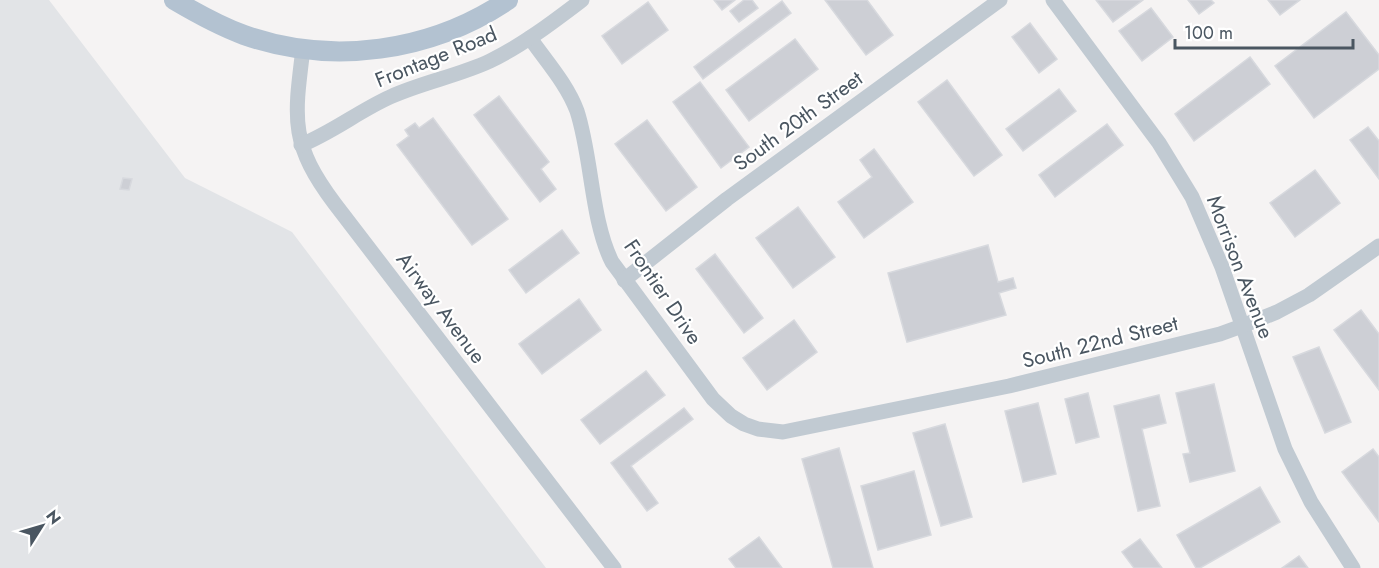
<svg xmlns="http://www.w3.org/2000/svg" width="1379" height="568" font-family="Jost,sans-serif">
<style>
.airport{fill:#e2e4e7}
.building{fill:#cdcfd5;stroke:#d7d9de;stroke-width:1.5}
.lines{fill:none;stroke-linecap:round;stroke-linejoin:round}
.minor{stroke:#c1cad2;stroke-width:15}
.major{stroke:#b3c2d1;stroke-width:20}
.labels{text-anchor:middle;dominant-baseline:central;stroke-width:4.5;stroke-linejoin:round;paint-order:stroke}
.street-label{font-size:21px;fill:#4a5661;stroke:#fff}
</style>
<rect width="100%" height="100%" fill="#f5f3f3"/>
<polygon class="airport" points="0,0 49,0 185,178 292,232 546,568 0,568"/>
<g class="building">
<polygon points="714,0 735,0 722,10"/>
<polygon points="744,0 752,0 758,8 739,22 730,11"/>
<polygon points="825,0 867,0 893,35 866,55"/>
<polygon points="1096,0 1143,0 1113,22"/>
<polygon points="1188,0 1211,0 1214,3 1199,14"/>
<polygon points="1268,0 1300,0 1280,15"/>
<polygon points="782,1 791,13 703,79 694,67"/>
<polygon points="648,2 668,30 622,64 602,36"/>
<polygon points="1151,8 1173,37 1142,61 1119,31"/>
<polygon points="1346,12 1379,55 1379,69 1314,118 1275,66"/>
<polygon points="1030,23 1057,59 1039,73 1012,37"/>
<polygon points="795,39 818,69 749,121 726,90"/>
<polygon points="1250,57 1270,84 1194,141 1175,114"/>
<polygon points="947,80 1002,155 974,176 918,102"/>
<polygon points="700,82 749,147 721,168 673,102"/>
<polygon points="1059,89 1076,111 1023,151 1006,129"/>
<polygon points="499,96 549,162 541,169 556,189 540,202 474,115"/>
<polygon points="433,118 508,219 472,245 397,145 409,136 405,130 415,123 419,128"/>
<polygon points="647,120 697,187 666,211 615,144"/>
<polygon points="1107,124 1123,145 1055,197 1039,175"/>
<polygon points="1368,127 1379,141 1379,179 1350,140"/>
<polygon points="874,149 913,202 864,238 838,202 872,177 860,160"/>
<polygon points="1315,170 1340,203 1295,237 1270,203"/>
<polygon points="123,178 132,179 129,190 120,189"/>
<polygon points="798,207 835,257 793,288 756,238"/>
<polygon points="562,230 579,253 526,293 509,270"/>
<polygon points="988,245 998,282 1013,278 1016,288 999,293 1006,315 907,342 888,273"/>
<polygon points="715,254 763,318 744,333 696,269"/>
<polygon points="579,299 601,330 542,374 519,344"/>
<polygon points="1361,310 1379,334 1379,390 1334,330"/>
<polygon points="794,320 817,352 767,390 743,358"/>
<polygon points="1319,347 1351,422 1325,433 1293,357"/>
<polygon points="646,371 665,395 600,444 581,420"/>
<polygon points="1214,384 1235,471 1190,482 1183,454 1190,453 1176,393"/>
<polygon points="1088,393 1099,437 1076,443 1065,399"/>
<polygon points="1159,395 1166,423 1142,429 1160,506 1138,511 1114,406"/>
<polygon points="1038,403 1056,474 1023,482 1005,411"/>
<polygon points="684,408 693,419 631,466 658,503 647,511 611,463"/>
<polygon points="945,424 972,517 941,526 913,433"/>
<polygon points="839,448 873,568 833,568 802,459"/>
<polygon points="1373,449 1379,457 1379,522 1342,472"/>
<polygon points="914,471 931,535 878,550 861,486"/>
<polygon points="1260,487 1280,522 1200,568 1196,568 1177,535"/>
<polygon points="759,537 782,568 736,568 729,559"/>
<polygon points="1140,539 1162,568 1134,568 1122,552"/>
<polygon points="1299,556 1308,568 1282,568"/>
</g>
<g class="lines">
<g class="minor">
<polyline points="1053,0 1159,143 1192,197 1222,267 1285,449 1311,502 1353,568"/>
<path d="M 530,38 C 546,61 567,84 577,111 C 592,157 591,220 612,262 L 713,399 L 731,416 L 744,424 L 758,429 L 783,432 L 1009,386 L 1220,334 L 1242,326 L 1277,312 L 1309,295 L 1379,246"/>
<path d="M 303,49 C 294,120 290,144 335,204 L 614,568"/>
<path d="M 301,145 C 333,132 359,111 390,97 C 423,82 458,76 490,61 C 523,45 553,22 582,0"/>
<polyline points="624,280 727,199 1000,0"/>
</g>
<path class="major" d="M 174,0 C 196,13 219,26 244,35 C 332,66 431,52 508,0"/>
</g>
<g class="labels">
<g class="street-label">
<text transform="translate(436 57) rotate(-22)">Frontage Road</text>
<text transform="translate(798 121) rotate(-36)">South 20th Street</text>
<text transform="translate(1240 267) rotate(69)">Morrison Avenue</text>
<text transform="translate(663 292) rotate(56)">Frontier Drive</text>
<text transform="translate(441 308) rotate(53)">Airway Avenue</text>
<text transform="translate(1100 342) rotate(-14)">South 22nd Street</text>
</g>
</g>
<g transform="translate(42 526) rotate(53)" stroke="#ffffff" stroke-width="4.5" paint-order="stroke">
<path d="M0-4.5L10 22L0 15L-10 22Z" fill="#4a5661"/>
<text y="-9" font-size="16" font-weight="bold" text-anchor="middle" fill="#4a5661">N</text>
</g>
<path d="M1175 39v9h178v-9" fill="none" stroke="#4a5661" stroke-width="3"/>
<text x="1184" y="39" font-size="18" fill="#4a5661" stroke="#ffffff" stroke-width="4.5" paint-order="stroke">100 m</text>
</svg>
